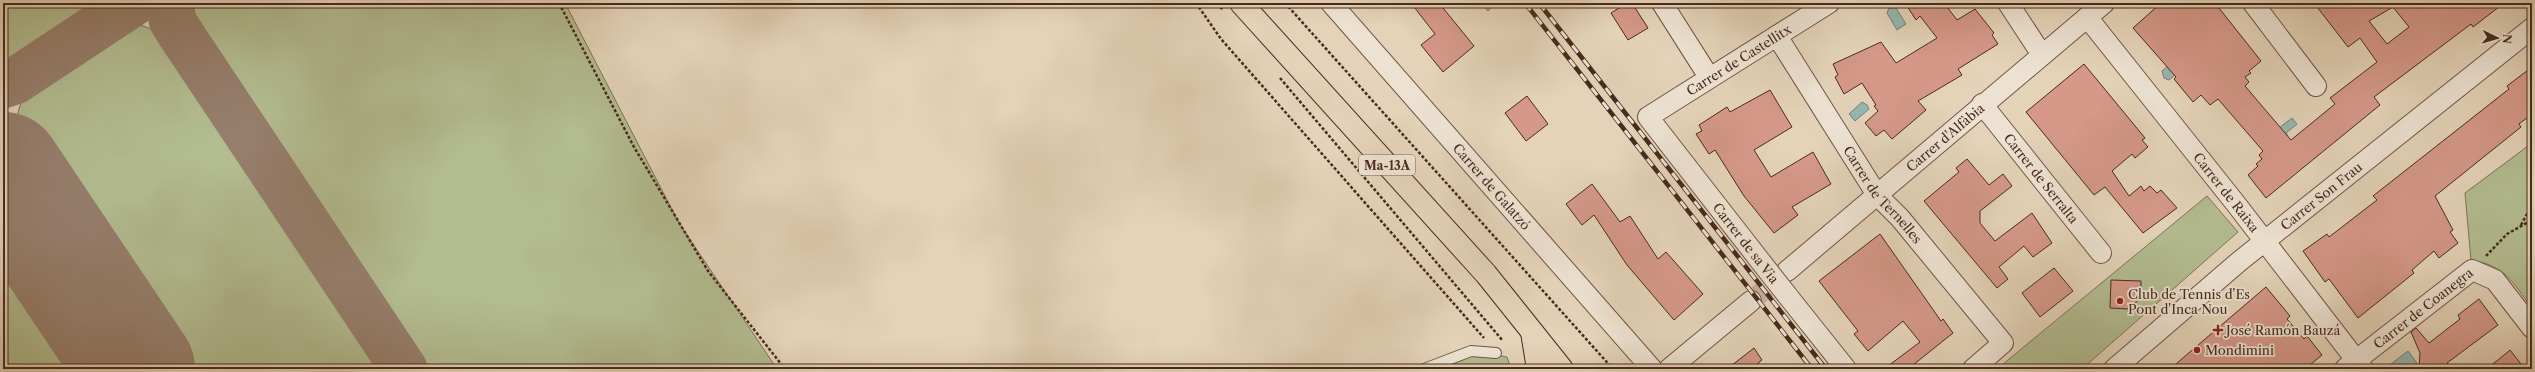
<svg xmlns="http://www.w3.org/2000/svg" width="2535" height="372" font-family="'Libre Caslon Text',serif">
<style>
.green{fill:#b2bc90;stroke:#7d7357}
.water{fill:#95b7b1;stroke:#767f76}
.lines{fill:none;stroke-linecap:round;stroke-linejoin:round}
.taxiway{stroke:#967e6c;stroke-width:47}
.runway{stroke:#967e6c;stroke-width:118}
.building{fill:#d59889;stroke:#482a1e;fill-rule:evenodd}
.street-tunnel{stroke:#c5b19a;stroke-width:20;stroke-dasharray:20 10;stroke-linecap:butt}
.lane-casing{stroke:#6f5445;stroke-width:12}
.street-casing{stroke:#6f5445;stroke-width:22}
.primary-casing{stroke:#482a1e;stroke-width:24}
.path{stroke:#482a1e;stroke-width:2.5;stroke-dasharray:3 2;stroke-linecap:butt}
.lane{stroke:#ede2d2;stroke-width:10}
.street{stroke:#ede2d2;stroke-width:20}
.primary{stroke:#e4d3b9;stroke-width:22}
.rail-casing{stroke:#482a1e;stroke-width:4.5}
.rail{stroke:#ede2d2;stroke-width:3;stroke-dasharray:9;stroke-linecap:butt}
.street-bridge-casing{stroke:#6f5445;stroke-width:22;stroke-linecap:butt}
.street-bridge{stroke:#ede2d2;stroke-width:20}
.poi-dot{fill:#8f2418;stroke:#ede2d2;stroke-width:1.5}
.labels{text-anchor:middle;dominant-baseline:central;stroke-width:3.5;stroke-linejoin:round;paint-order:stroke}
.shield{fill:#ede2d2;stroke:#7a6154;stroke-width:1}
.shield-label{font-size:12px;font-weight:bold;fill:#482a1e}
.street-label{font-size:13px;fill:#482a1e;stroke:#ede2d2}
.poi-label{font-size:13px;fill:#482a1e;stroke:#ede2d2;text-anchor:start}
</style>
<rect width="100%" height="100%" fill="#e4d3b9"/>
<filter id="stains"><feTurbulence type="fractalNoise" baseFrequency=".005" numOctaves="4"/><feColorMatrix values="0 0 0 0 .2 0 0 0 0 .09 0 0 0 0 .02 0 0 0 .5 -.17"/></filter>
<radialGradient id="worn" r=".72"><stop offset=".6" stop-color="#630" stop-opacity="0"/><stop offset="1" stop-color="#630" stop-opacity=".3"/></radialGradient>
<g class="green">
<polygon points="3,3 106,3 19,62 3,67"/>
<polygon points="193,3 565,3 679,223 777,369 425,369 195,21"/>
<path d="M 139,25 C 160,29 170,46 183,62 L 390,369 L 172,369 L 18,140 C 16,126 16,114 22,101 C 35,72 109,34 139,25 Z"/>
<path d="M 2532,143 L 2532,308 C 2512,282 2506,266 2471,260 L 2465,193 Z"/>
<polygon points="2207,196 2238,232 2082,369 1997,369"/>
<polygon points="3,227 97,369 3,369"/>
<polygon points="1471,351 1507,357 1511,369 1432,369"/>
</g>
<g class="water">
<polygon points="1481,3 1492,3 1494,5 1488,11"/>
<polygon points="1889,8 1896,8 1906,24 1897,30 1887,13"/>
<polygon points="2174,61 2181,70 2169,80 2164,78 2162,71"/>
<polygon points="1862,102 1867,105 1869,109 1855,121 1849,114"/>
<polygon points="2292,118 2297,124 2286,133 2288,136 2286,137 2279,128"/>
<polygon points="2408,351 2417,363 2408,369 2395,369 2391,364"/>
</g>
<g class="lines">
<g class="taxiway">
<polyline points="171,3 172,20 180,33 404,369"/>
<polyline points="3,85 15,81 133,3"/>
</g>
<polyline class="runway" points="3,171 136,369"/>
</g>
<g class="building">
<polygon points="1411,3 1439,3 1474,46 1443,72 1421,45 1435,34"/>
<polygon points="1627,3 1632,3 1648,28 1628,40 1611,13"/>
<polygon points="1905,3 1944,3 1957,20 1975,9 1994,33 1992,35 1998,44 1958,69 1962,75 1918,101 1926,110 1892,139 1884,130 1876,136 1865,123 1878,111 1874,106 1876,105 1862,83 1844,94 1835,77 1838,75 1833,64 1881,42 1896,63 1937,38 1920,16 1916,20"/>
<path d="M 2161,3 L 2215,3 L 2261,61 L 2249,71 L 2251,73 L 2245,77 L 2249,82 L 2245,86 L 2291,140 L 2335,104 L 2330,98 L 2377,62 L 2360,38 L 2348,47 L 2314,3 L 2504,3 L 2473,27 L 2471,24 L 2374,97 L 2380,105 L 2266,198 L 2248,175 L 2258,166 L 2256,164 L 2262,159 L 2259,155 L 2263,151 L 2218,99 L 2210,105 L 2201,95 L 2193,102 L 2174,79 L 2176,77 L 2133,28 ZM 2393,7 L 2409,27 L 2387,44 L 2369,21 Z"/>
<polygon points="2084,64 2145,138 2142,140 2148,147 2135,158 2132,154 2112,171 2129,196 2141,186 2144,191 2150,186 2157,193 2161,190 2177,208 2143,233 2105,187 2094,195 2026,112"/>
<polygon points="2532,67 2532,114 2519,124 2521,127 2435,196 2453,230 2450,232 2458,243 2439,258 2434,251 2412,270 2414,273 2358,318 2329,279 2325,282 2303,251 2327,234 2329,237 2377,200 2373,196 2509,89 2507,86"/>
<polygon points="1770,90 1792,127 1754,150 1771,177 1813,152 1831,184 1792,207 1798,215 1774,233 1744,196 1715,150 1709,154 1696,134 1702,131 1699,125 1727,107 1730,112"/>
<polygon points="1527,96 1548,124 1526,141 1505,113"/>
<polygon points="1967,159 1989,185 2003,174 2012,186 1980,211 1980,223 1995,241 2032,213 2052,243 2033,257 2024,246 1999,267 2008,279 1997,288 1924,201 1959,172 1956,168"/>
<polygon points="1592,184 1620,222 1630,216 1658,259 1666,252 1703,294 1674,320 1627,265 1594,215 1582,225 1566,204"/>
<polygon points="1880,234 1941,321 1943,319 1953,333 1908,369 1884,369 1920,342 1903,321 1868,351 1854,334 1858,331 1819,281"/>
<polygon points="2054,268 2073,291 2040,317 2022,293"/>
<polygon points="2111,280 2141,281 2141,298 2128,309 2110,308"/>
<polygon points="2266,287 2290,316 2287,319 2304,339 2307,336 2322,355 2305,369 2170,369"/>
<polygon points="2479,299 2498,325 2447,363 2451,369 2419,369 2420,353 2411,332 2416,328 2429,343 2460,319 2458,315"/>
<polygon points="1754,348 1762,360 1758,363 1762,369 1727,369"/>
<polygon points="2510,350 2525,369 2486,369 2498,360"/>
</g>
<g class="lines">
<polyline class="street-tunnel" points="1751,301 1787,271"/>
<defs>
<polyline id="lane" points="1424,369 1471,351 1496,353"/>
<g id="street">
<path id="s1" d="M 1331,3 L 1652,369"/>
<polyline points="1662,3 1709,77"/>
<polyline points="2008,3 2042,55"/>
<polyline points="2253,3 2316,86"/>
<path id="s2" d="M 2087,17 L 2236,204 L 2363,369"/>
<path id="s3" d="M 1777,36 L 1877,195 L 1900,218 L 2003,343 L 1973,369"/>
<path id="s4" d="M 1982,104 L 2101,253"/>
<path id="s5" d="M 1761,262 L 1648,117 L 1829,3"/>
<path id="s6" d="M 1787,271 L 2104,3"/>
<polyline points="1787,295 1846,369"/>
<polyline points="1669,369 1751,301"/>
<path id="s7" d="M 2114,369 L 2241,260 L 2532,28"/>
<path id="s8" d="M 2345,369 L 2472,270 L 2495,280 L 2532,328"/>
</g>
<g id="primary">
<polyline points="1241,3 1486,274 1562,369"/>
<polyline points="1532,332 1538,369"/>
</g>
</defs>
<use href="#lane" class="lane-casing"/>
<use href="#street" class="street-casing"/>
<use href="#primary" class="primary-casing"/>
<g class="path">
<polyline points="559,3 634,147 708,271 785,369"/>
<polyline points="1196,3 1221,39 1484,338"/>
<polyline points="1217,3 1223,10"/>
<polyline points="1285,3 1613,369"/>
<polyline points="1280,78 1503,341"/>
<polyline points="2521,225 2527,214 2532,210"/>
<polyline points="2486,256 2507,234 2532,220"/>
<polyline points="1813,369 1820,364"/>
<polyline points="2090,369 2095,365"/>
</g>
<use href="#lane" class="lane"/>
<use href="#street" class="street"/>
<use href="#primary" class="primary"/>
<defs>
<g id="rail">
<polyline points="1525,3 1812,369"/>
<polyline points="1539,3 1826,369"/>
</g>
</defs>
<use href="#rail" class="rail-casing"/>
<use href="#rail" class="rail"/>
<defs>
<polyline id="street-bridge" points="1761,262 1787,295"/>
</defs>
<use href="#street-bridge" class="street-bridge-casing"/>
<use href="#street-bridge" class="street-bridge"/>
</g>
<g class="poi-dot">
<circle cx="2120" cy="301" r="4"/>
<path d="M2216 324h4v4h4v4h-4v4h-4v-4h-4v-4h4z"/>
<circle cx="2197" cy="350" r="4"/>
</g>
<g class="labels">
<rect class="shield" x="1359" y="155" width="56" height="20" rx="3"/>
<g class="shield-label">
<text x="1387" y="165">Ma-13A</text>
</g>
<g class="street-label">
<text stroke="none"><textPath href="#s5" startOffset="291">Carrer de Castellitx</textPath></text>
<text stroke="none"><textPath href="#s6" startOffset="207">Carrer d'Alfàbia</textPath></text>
<text stroke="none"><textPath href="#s4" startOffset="95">Carrer de Serralta</textPath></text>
<text stroke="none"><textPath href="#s1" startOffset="244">Carrer de Galatzó</textPath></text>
<text stroke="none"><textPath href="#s2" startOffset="224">Carrer de Raixa</textPath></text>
<text stroke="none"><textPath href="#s3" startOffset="191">Carrer de Ternelles</textPath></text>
<text stroke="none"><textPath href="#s7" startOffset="270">Carrer Son Frau</textPath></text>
<text transform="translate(1746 243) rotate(52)">Carrer de sa Via</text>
<text stroke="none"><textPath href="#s8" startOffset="99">Carrer de Coanegra</textPath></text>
</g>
<g class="poi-label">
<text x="2128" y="294">Club de Tennis d'Es<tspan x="2128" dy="15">Pont d'Inca Nou</tspan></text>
<text x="2226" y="330">José Ramón Bauzá</text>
<text x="2205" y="350">Mondimini</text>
</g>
</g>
<rect width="2535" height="372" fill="none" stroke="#e4d3b9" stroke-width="16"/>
<rect x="4" y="4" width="2527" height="364" fill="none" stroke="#482a1e" stroke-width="2"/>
<rect x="8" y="8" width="2519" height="356" fill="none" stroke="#482a1e"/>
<g transform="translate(2497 38) rotate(95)" stroke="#ede2d2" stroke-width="3" paint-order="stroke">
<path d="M0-3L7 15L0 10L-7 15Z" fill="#482a1e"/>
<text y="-6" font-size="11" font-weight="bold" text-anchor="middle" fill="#482a1e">N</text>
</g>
<rect width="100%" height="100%" filter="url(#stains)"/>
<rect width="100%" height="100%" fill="url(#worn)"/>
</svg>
